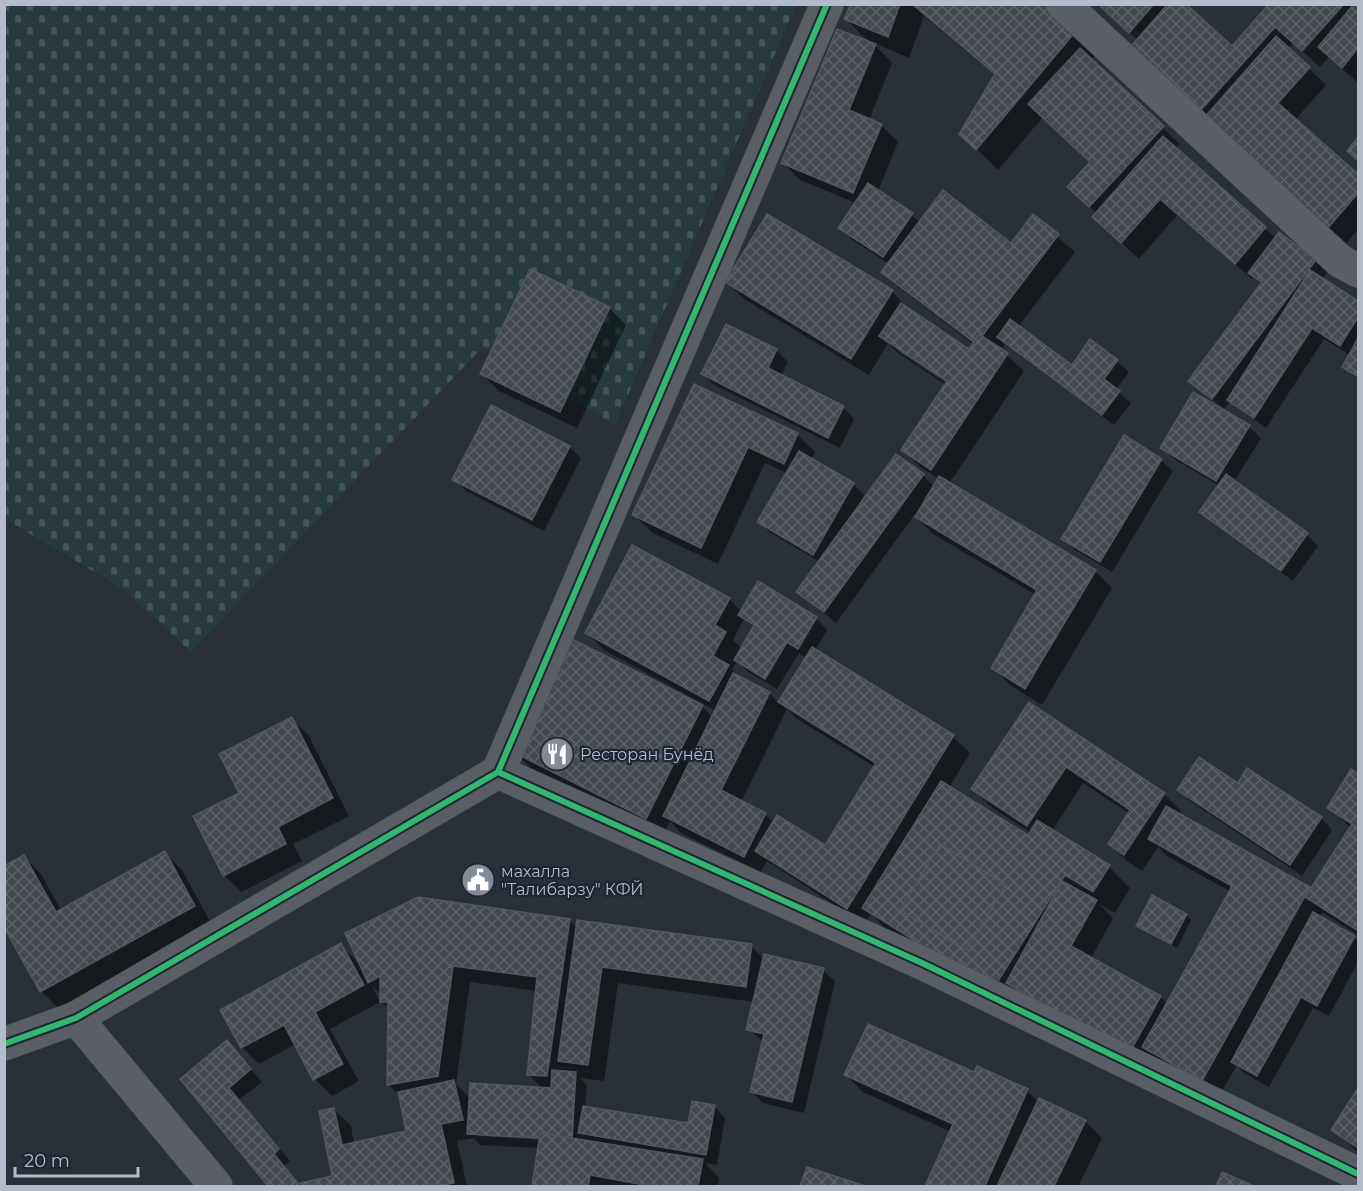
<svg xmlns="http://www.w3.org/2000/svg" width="1363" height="1191" font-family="Montserrat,sans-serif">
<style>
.cemetery{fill:url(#cemetery-stones)}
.shadow{fill:#0007;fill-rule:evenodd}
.building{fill:url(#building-cross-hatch);stroke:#52575f;stroke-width:1.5}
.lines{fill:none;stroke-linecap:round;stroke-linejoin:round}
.street-casing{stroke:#484c53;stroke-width:34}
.secondary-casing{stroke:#484c53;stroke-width:34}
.street{stroke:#5a5e66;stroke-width:33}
.secondary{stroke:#595d64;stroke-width:33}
.cycleway-casing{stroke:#1d2633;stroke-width:10}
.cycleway{stroke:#33b770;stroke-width:6}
.labels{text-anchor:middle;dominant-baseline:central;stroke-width:4.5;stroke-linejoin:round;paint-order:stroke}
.poi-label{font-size:16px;fill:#b4bcc9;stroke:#1d2633;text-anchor:start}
</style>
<defs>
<pattern id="cemetery-stones" width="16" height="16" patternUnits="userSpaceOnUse" patternTransform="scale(1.5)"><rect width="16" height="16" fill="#273a3e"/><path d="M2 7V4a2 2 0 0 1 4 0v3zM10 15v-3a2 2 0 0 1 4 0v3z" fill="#445559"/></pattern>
<pattern id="building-cross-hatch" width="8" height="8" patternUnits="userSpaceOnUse" patternTransform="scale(1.5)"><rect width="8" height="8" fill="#444950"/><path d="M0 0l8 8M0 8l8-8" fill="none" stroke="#5d6168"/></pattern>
</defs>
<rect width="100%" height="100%" fill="#2a3038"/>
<polygon class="cemetery" points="5,5 796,5 615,425 483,347 191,652 121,588 5,519"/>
<g class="shadow">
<path d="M 853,4 L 1045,4 L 1097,53 L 1091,60 L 1180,144 L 1175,149 L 1276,238 L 1315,261 L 1327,272 L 1322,279 L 1358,303 L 1358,380 L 1344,366 L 1350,355 L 1324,339 L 1266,428 L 1230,402 L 1224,409 L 1190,381 L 1262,284 L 1255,277 L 1252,279 L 1178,214 L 1139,259 L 1094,217 L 1097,214 L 1069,187 L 1092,163 L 1043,117 L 998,170 L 961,134 L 996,76 L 924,16 L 909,58 L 872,42 L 892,63 L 869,120 L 881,125 L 898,142 L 878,191 L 920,222 L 1012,245 L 1033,216 L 1075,252 L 1018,327 L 1072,367 L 1117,361 L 1129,372 L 1116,390 L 1131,403 L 1114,425 L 1005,344 L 1001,350 L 1024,371 L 949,484 L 1095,571 L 1112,588 L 1042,705 L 1010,685 L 993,668 L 1036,595 L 933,534 L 916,517 L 922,508 L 920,507 L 836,623 L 798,592 L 820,562 L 771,533 L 759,522 L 787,473 L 765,463 L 718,564 L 651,532 L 634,515 L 695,386 L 798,435 L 815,452 L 811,459 L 853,484 L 864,495 L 860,504 L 861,505 L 923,475 L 934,487 L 939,479 L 920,467 L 903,450 L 946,385 L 898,353 L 888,343 L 869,375 L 744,299 L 727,282 L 892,291 L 908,309 L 970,351 L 974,345 L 900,288 L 883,271 L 889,264 L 851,239 L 840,227 L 856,203 L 800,180 L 783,163 L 871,44 L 846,19 ZM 898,347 L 954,384 L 952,387 L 898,351 Z"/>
<polygon points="1098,4 1186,4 1232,48 1271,4 1358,4 1358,83 1329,57 1320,67 1293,43 1288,49 1326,85 1295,120 1358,176 1358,229 1346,244 1223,135 1208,116 1150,63 1138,40"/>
<polygon points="609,308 626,325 577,428 499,391 482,374"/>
<polygon points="776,350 788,362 781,376 843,407 854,419 840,448 714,385 703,374"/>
<polygon points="1194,394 1249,427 1261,438 1234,482 1307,535 1318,546 1293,581 1213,523 1201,512 1220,486 1174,459 1162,448"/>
<polygon points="569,447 581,458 544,531 466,491 454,479"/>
<polygon points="1161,460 1173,471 1112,572 1075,550 1063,538"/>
<path d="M 729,599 L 742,612 L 816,618 L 827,630 L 815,651 L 953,737 L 970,753 L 949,788 L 1028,838 L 1031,833 L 990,806 L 973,789 L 1029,704 L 1164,794 L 1181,811 L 1179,815 L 1312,890 L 1351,828 L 1329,807 L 1352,771 L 1358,776 L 1358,935 L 1322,912 L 1319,918 L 1358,941 L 1358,962 L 1329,1016 L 1313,1008 L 1269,1087 L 1244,1073 L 1237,1065 L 1219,1096 L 1161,1063 L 1154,1056 L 1147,1068 L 886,929 L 871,914 L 864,924 L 767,861 L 761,872 L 681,833 L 670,821 L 663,835 L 532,769 L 515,752 L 702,706 L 713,718 L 716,711 L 604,650 L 587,633 ZM 744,619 L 754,628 L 742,649 L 733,640 ZM 799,653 L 807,658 L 779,703 L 769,693 L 740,678 L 732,670 L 737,661 L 747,671 L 777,689 ZM 787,709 L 797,719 L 875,767 L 826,847 L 774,823 L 765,814 L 741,802 ZM 1083,783 L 1130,814 L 1110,844 L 1127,861 L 1142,871 L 1158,847 L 1167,856 L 1231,892 L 1168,1004 L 1160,997 L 1091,958 L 1113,918 L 1099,904 L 1115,913 L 1130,888 L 1109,867 L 1052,831 ZM 1163,1057 L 1209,1083 L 1208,1086 L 1161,1059 Z"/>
<polygon points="292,719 309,736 349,816 293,844 302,861 241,892 224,875 241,794"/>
<polygon points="1238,785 1321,818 1332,830 1302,876 1190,801 1179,790"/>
<polygon points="165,853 182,870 211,923 58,1008 41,991 24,857 41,874 61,910"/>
<polygon points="1186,915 1191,920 1177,948 1138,925"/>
<path d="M 569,920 L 578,929 L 751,946 L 764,959 L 823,970 L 835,981 L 804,1113 L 763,1103 L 752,1092 L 764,1042 L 748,1029 L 754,1002 L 618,983 L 604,1081 L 580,1078 L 587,1085 L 585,1108 L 690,1124 L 714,1106 L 725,1118 L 717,1165 L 705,1163 L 719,1178 L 718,1186 L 533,1186 L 539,1148 L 480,1145 L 474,1138 L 457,1141 L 467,1186 L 270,1186 L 182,1079 L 227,1042 L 262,1082 L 239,1100 L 290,1161 L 284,1166 L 300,1185 L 334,1177 L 334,1109 L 351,1126 L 354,1144 L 407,1132 L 400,1096 L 388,1084 L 389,1009 L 381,1001 L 381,995 L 371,984 L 380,1002 L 330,1029 L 359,1081 L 332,1096 L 315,1079 L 296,1044 L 259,1064 L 242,1047 L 222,1011 L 341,945 L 361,966 ZM 470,982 L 537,991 L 528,1074 L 543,1089 L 471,1099 L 456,1084 ZM 479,1133 L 547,1137 L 547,1140 L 479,1136 Z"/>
<polygon points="977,1068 1027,1091 1039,1102 1085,1121 1102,1138 1078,1186 926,1186 951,1132 863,1092 846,1075 975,1074"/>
<polygon points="1358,1091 1358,1152 1333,1130"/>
<polygon points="807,1169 860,1186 801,1186"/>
</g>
<g class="building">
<polygon points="851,4 900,4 888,37 844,19"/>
<polygon points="912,4 1047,4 1076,31 976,150 959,134 995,74"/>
<polygon points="1098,4 1154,4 1129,33"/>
<polygon points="1168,4 1186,4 1232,46 1269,4 1344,4 1302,51 1275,27 1201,110 1131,46"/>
<polygon points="1354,4 1358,4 1358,48 1342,68 1318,47"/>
<polygon points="837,29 876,44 849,110 882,124 853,193 781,163"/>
<polygon points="1276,36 1310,67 1278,103 1358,174 1358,193 1328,228 1204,118"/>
<polygon points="1080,48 1164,126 1089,207 1067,187 1090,162 1028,104"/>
<polygon points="1163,136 1266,227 1235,264 1160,199 1121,243 1092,217"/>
<polygon points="1358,137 1358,161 1347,151"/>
<polygon points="868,183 913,213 883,257 838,228"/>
<polygon points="943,190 1011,243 1033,214 1059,234 976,344 881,272"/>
<polygon points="767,214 893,290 851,359 725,282"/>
<polygon points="1279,232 1316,260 1212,399 1188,381 1262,282 1248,273"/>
<polygon points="530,269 610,307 560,412 480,374"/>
<polygon points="1310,270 1358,301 1358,317 1340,346 1312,328 1254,418 1227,400"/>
<polygon points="901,303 969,349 979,334 1008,353 931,470 901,450 947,381 879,336"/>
<polygon points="1010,319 1072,365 1090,339 1118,360 1104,379 1120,391 1102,415 997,337"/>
<polygon points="726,324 777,349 768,368 844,406 828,438 701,374"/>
<polygon points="1358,338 1358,377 1342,367"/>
<polygon points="694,384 798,433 784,464 748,447 701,548 632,515"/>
<polygon points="1193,392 1250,425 1216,481 1160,448"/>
<polygon points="491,405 570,446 532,520 452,480"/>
<polygon points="1124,435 1162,459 1100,562 1061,539"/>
<polygon points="799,451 854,483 813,555 757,522"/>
<polygon points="896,454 924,474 824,612 796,592"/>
<polygon points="1226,474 1308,533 1281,571 1199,512"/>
<polygon points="939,476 1096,570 1025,689 991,668 1037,590 915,517"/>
<polygon points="632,545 730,598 715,625 726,632 713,656 729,665 709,701 585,633"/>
<polygon points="758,581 817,617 798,649 787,642 765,679 734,660 754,625 738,615"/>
<polygon points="570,638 703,705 646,819 513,752"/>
<polygon points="812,647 954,735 847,909 755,851 777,815 825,845 876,763 778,702"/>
<polygon points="733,673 770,692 721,790 766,813 744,857 663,816"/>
<polygon points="1029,702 1165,793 1124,855 1108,844 1130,810 1066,767 1027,826 971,789"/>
<polygon points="292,717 333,798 278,827 286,844 223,876 193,816 239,793 219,754"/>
<polygon points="1199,757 1238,783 1247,768 1322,817 1290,865 1177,790"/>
<polygon points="1351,769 1358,774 1358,931 1305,897 1352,824 1327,808"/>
<polygon points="941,781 1028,835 1037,820 1110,865 1093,892 1065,875 993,989 862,908"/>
<polygon points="1166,806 1310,887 1202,1081 1142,1047 1232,886 1148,839"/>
<polygon points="940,844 1006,885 966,950 900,910"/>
<polygon points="165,851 195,906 40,992 4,927 4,866 24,855 56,912"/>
<polygon points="1062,881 1097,900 1071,946 1161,996 1130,1052 1006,983"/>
<polygon points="1152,895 1187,914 1171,944 1136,926"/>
<polygon points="418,897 570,919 547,1076 527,1075 537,977 453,966 438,1076 387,1085 388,1002 380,1002 380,976 368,983 345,933"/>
<polygon points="1313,912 1355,936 1317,1006 1301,997 1257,1076 1231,1062"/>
<polygon points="577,920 752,944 746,987 602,967 588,1065 558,1061"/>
<polygon points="341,943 364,985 315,1012 343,1064 313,1080 284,1025 241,1048 220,1010"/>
<polygon points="764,954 824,968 792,1102 750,1092 764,1034 746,1030"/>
<polygon points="868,1024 974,1072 977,1066 1028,1089 985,1186 925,1186 953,1124 844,1075"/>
<polygon points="227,1040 251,1069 229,1088 279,1149 274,1154 297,1182 291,1186 268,1186 180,1079"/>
<polygon points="552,1070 576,1072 572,1140 467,1134 470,1083 551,1088"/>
<polygon points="454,1080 463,1120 441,1124 454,1183 438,1186 296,1186 296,1184 332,1176 319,1111 334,1108 342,1145 406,1131 398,1092"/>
<polygon points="1358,1088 1358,1148 1331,1130"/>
<polygon points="1039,1098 1086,1120 1054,1186 997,1186"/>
<polygon points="692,1101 715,1105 706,1155 578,1133 583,1106 688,1123"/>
<polygon points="540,1133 703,1159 698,1186 639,1186 639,1184 590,1175 588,1186 532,1186"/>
<polygon points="807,1167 865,1186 800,1186"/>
<polygon points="1222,1172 1254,1186 1216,1186"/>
</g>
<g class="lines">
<defs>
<g id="street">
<polyline points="1063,4 1340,261 1358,271"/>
<polyline points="76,1018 216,1186"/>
</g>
<g id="secondary">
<polyline points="498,772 922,963 1358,1174"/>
<polyline points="4,1044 76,1018 498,772 827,4"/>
</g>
</defs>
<use href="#street" class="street-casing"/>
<use href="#secondary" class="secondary-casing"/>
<use href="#street" class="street"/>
<use href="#secondary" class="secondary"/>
<defs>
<g id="cycleway">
<polyline points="498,772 922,963 1358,1174"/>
<polyline points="4,1044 76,1018 498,772 827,4"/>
</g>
</defs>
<use href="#cycleway" class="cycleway-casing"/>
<use href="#cycleway" class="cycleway"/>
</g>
<defs>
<symbol id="restaurant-disc" viewBox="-11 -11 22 22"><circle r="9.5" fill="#848b96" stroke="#1d2633"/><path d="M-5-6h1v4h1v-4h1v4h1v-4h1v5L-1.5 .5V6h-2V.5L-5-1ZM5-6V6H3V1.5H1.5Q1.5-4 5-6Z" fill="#fff"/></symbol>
<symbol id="civic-disc" viewBox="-11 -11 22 22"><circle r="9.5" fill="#848b96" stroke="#1d2633"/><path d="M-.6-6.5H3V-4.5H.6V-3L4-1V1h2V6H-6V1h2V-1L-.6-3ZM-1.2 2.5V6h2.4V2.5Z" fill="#fff"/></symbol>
</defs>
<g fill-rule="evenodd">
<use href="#restaurant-disc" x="538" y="735" width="38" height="38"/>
<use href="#civic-disc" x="459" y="861" width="38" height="38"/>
</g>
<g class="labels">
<g class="poi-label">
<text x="580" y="754">Ресторан Бунёд</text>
<text x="501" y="871">махалла<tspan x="501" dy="18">"Талибарзу" КФЙ</tspan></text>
</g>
</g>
<rect width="1363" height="1191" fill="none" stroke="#b4bcc9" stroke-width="12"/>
<path d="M15 1167v9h123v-9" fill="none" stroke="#b4bcc9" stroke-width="3"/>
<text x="24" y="1167" font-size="18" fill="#b4bcc9" stroke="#1d2633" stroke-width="4.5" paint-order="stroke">20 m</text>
</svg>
